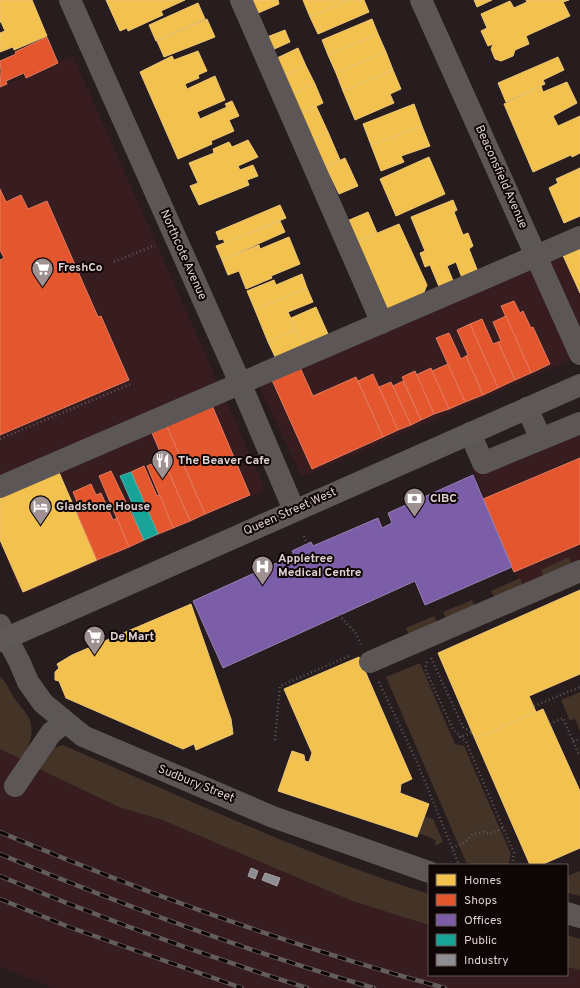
<svg xmlns="http://www.w3.org/2000/svg" width="580" height="988" font-family="Overpass,sans-serif">
<style>
.built{fill:#371c20}
.green{fill:#443428}
.homes{fill:#f2c14e;stroke:#ecc675}
.shops{fill:#e4572e;stroke:#e27b5f}
.offices{fill:#7b5ea7;stroke:#9980b4}
.public{fill:#17a398;stroke:#53b0a9}
.industry{fill:#8d8d92;stroke:#a6a1a5}
.lines{fill:none;stroke-linecap:round;stroke-linejoin:round}
.path{stroke:#5e5859;stroke-width:2.5;stroke-dasharray:1 3;stroke-linecap:butt}
.minor{stroke:#5c5756;stroke-width:22}
.major{stroke:#5e5857;stroke-width:22}
.tram{stroke:#635d5e;stroke-width:1}
.rail-casing{stroke:#635d5e;stroke-width:4.5}
.rail{stroke:#0e0606;stroke-width:3;stroke-dasharray:9;stroke-linecap:butt}
.labels{text-anchor:middle;dominant-baseline:central;stroke-width:4;stroke-linejoin:round;paint-order:stroke}
.street-label{font-size:12px;fill:#dfd0d1;stroke:#0e0606}
.poi-label{font-size:12px;font-weight:bold;fill:#dfd0d1;stroke:#0e0606;text-anchor:start}
</style>
<rect width="100%" height="100%" fill="#271c1e"/>
<g class="built">
<polygon points="73,56 264,486 263,491 26,594 17,586 0,541 0,260 4,258 0,250 0,87"/>
<polygon points="580,239 580,356 302,477 256,380"/>
<polygon points="580,422 580,575 526,598 472,468"/>
<polygon points="0,749 121,808 160,819 352,901 429,925 429,975 567,975 567,967 580,970 580,988 53,988 0,967"/>
</g>
<g class="green">
<polygon points="569,557 573,567 545,579 541,570"/>
<polygon points="520,578 524,588 496,601 491,591"/>
<polygon points="472,600 476,609 448,622 443,612"/>
<polygon points="434,616 439,625 410,638 406,628"/>
<polygon points="420,663 455,744 464,746 511,854 508,865 475,865 466,862 386,677"/>
<path d="M 0,677 C 7,682 9,690 14,698 C 19,705 28,713 30,721 C 35,735 28,748 21,759 L 0,749 Z"/>
<polygon points="580,692 580,731 575,718 570,721 561,700"/>
<path d="M 63,745 C 184,798 303,854 429,894 L 429,925 L 352,901 L 160,819 L 121,808 L 37,768 L 53,748 Z"/>
<polygon points="425,816 433,819 443,842 435,846 436,840 418,833"/>
<polygon points="580,871 580,896 567,893 567,876"/>
<polygon points="567,935 580,939 580,970 567,967"/>
</g>
<g class="homes">
<polygon points="0,0 32,0 47,36 14,50 13,47 0,52 0,33 5,31 1,22 0,22"/>
<polygon points="106,0 185,0 161,11 163,15 128,31 127,28 120,31"/>
<polygon points="250,0 278,0 279,4 256,14"/>
<polygon points="303,0 349,0 310,17"/>
<polygon points="349,0 364,0 369,12 318,34 310,17"/>
<polygon points="474,0 492,0 477,7"/>
<polygon points="526,0 569,0 563,2 570,16 526,36 529,44 515,50 513,56 501,61 495,59 491,49 493,44 488,46 481,31 487,28 481,14 510,1 514,8 527,2"/>
<polygon points="198,3 205,19 156,41 149,25"/>
<polygon points="207,19 215,37 164,57 157,41"/>
<polygon points="372,19 378,34 328,55 322,40"/>
<polygon points="285,30 290,42 272,50 267,37"/>
<polygon points="378,34 386,52 336,73 328,55"/>
<polygon points="298,48 306,66 285,75 277,58"/>
<polygon points="198,51 207,71 198,75 199,78 185,84 187,89 215,76 225,100 197,112 200,119 227,107 225,104 232,101 239,116 229,120 234,131 211,141 212,144 178,159 140,72 172,56 174,60"/>
<polygon points="386,52 393,70 343,91 336,73"/>
<polygon points="558,57 564,70 543,80 545,84 506,102 498,83"/>
<polygon points="306,66 315,84 293,94 285,75"/>
<polygon points="393,70 401,89 390,94 394,103 355,120 343,91"/>
<polygon points="567,82 577,103 553,116 558,126 580,116 580,153 572,157 571,155 533,172 504,104 541,86 543,92"/>
<polygon points="315,84 323,103 302,113 293,94"/>
<polygon points="414,104 422,126 371,145 363,124"/>
<polygon points="316,106 328,132 313,139 302,113"/>
<polygon points="422,126 430,146 401,156 404,162 381,171 371,145"/>
<polygon points="328,132 340,160 326,167 313,139"/>
<polygon points="248,140 258,157 238,166 240,170 253,165 258,176 247,180 249,185 199,205 190,186 198,183 189,163 214,153 213,149 229,142 232,147"/>
<polygon points="429,157 445,194 396,216 380,179"/>
<polygon points="345,158 358,186 339,194 326,167"/>
<polygon points="580,168 580,216 564,223 549,188 558,183 556,179"/>
<polygon points="453,200 457,210 454,212 463,235 468,233 473,246 469,249 478,272 462,278 456,262 447,266 454,283 440,289 430,265 425,267 420,253 425,251 411,217"/>
<polygon points="280,205 286,218 225,243 223,239 219,240 216,232"/>
<polygon points="368,212 377,233 356,242 347,221"/>
<polygon points="280,221 285,232 222,260 216,246"/>
<polygon points="399,224 427,285 422,297 386,311 356,242"/>
<polygon points="289,237 300,264 271,276 272,278 246,289 239,271 228,275 222,260 259,245 260,249"/>
<polygon points="580,243 580,293 561,251"/>
<polygon points="302,274 307,288 255,310 247,291 274,280 276,285"/>
<polygon points="307,288 313,302 288,312 296,330 268,342 255,310"/>
<polygon points="316,307 328,334 302,345 291,318"/>
<polygon points="296,330 304,350 277,361 268,342"/>
<polygon points="58,470 97,560 23,592 0,540 0,495"/>
<polygon points="580,590 580,674 529,696 536,712 475,739 438,653"/>
<polygon points="191,604 231,719 233,734 196,750 194,744 183,749 66,698 59,681 55,680 55,672 59,668 57,664 72,655"/>
<polygon points="359,657 412,779 401,784 400,793 429,804 417,837 278,791 292,751 304,755 305,761 309,762 312,753 284,689"/>
<polygon points="543,709 580,791 580,848 541,865 530,865 475,739"/>
</g>
<g class="shops">
<polygon points="47,37 58,63 26,78 24,73 6,81 7,84 0,87 1,71 0,61 16,54 15,52"/>
<polygon points="0,189 6,202 21,195 28,209 47,201 98,317 101,316 129,380 0,435 0,260 4,258 0,250"/>
<polygon points="514,301 520,313 523,311 531,328 533,327 550,364 531,373 501,306"/>
<polygon points="506,316 531,373 515,380 498,342 501,341 493,322"/>
<polygon points="482,319 493,344 498,342 515,380 498,388 470,324"/>
<polygon points="470,324 498,388 483,395 466,356 468,355 457,330"/>
<polygon points="449,333 461,359 466,356 483,395 465,402 436,338"/>
<polygon points="448,364 465,402 449,409 432,371"/>
<polygon points="299,365 313,396 356,377 383,437 312,469 271,378"/>
<polygon points="431,368 449,409 434,414 416,375"/>
<polygon points="415,371 434,414 421,420 402,377"/>
<polygon points="373,374 398,430 383,437 358,381"/>
<polygon points="403,381 421,420 411,425 393,386"/>
<polygon points="391,382 411,425 398,430 379,387"/>
<polygon points="211,403 250,495 205,514 165,422"/>
<polygon points="167,427 205,514 190,521 152,433"/>
<polygon points="580,458 580,544 514,572 483,499"/>
<polygon points="163,459 190,521 173,528 147,466"/>
<polygon points="144,466 157,496 160,495 173,528 158,534 131,472"/>
<polygon points="111,471 144,540 129,547 99,476"/>
<polygon points="91,484 96,495 101,493 113,520 117,518 129,547 97,560 77,513 81,511 73,492"/>
</g>
<polygon class="offices" points="473,475 512,567 425,605 415,581 223,668 193,601 294,555 292,551 311,542 313,546 378,518 382,528 392,523 388,513"/>
<polygon class="public" points="131,472 158,534 144,540 129,505 132,503 120,476"/>
<g class="industry">
<polygon points="251,868 258,871 255,879 248,876"/>
<polygon points="265,873 280,878 277,886 262,880"/>
</g>
<g class="lines">
<g class="path">
<polyline points="114,262 155,245"/>
<polyline points="0,439 131,384"/>
<polyline points="304,536 307,544"/>
<polyline points="339,615 355,632 361,644"/>
<polyline points="431,658 463,727 473,733"/>
<polyline points="427,662 425,669 453,729 466,742 514,853 512,865"/>
<polyline points="379,682 417,762 459,865"/>
<polyline points="534,706 580,687"/>
<polyline points="550,724 563,718 579,755"/>
<polyline points="459,737 472,733"/>
<polyline points="275,740 280,686 349,656"/>
<polyline points="573,741 580,739"/>
<polyline points="452,848 464,843 473,834 484,832 490,834 503,828"/>
</g>
<g class="minor">
<polyline points="70,0 241,385 294,510"/>
<polyline points="241,0 382,323"/>
<polyline points="421,0 580,354"/>
<polyline points="527,408 541,439"/>
<polyline points="470,433 483,463 580,423"/>
<polyline points="0,487 580,237"/>
<polyline points="0,625 20,663 28,682 43,703 83,736 273,817 429,872"/>
<polyline points="370,662 580,571"/>
<polyline points="15,786 51,733 65,722"/>
<polyline points="567,913 580,917"/>
</g>
<polyline class="major" points="0,641 580,385"/>
<g class="tram">
<polyline points="0,635 580,380"/>
<polyline points="0,646 580,391"/>
</g>
<defs>
<g id="rail">
<path d="M 0,832 C 145,893 293,947 445,988"/>
<path d="M 0,854 C 122,905 246,951 374,988"/>
<path d="M 0,876 C 101,918 203,955 307,988"/>
<polyline points="0,899 69,927 242,988"/>
</g>
</defs>
<use href="#rail" class="rail-casing"/>
<use href="#rail" class="rail"/>
</g>
<defs>
<symbol id="supermarket-pin" viewBox="-11 -11 22 30"><path d="M0 17L-7.5 6A9.5 9.5 0 1 1 7.5 6Z" fill="#9f9192" stroke="#0e0606"/><path d="M-6-5.5h2.5l.6 2H6L4.5 2H-2.5L-4.4-4H-6ZM-1.5 3.2a1.3 1.3 0 1 0 .1 0ZM3 3.2a1.3 1.3 0 1 0 .1 0Z" fill="#fff"/></symbol>
<symbol id="restaurant-pin" viewBox="-11 -11 22 30"><path d="M0 17L-7.5 6A9.5 9.5 0 1 1 7.5 6Z" fill="#9f9192" stroke="#0e0606"/><path d="M-5-6h1v4h1v-4h1v4h1v-4h1v5L-1.5 .5V6h-2V.5L-5-1ZM5-6V6H3V1.5H1.5Q1.5-4 5-6Z" fill="#fff"/></symbol>
<symbol id="bank-pin" viewBox="-11 -11 22 30"><path d="M0 17L-7.5 6A9.5 9.5 0 1 1 7.5 6Z" fill="#9f9192" stroke="#0e0606"/><path d="M-6-4H6V4H-6ZM0-2.3a2.3 2.3 0 1 0 0 4.6a2.3 2.3 0 1 0 0-4.6Z" fill="#fff"/></symbol>
<symbol id="hotel-pin" viewBox="-11 -11 22 30"><path d="M0 17L-7.5 6A9.5 9.5 0 1 1 7.5 6Z" fill="#9f9192" stroke="#0e0606"/><path d="M-6-4.5h1.5V1H6V5H4.5V3h-9V5H-6ZM-4 0a1.8 1.8 0 1 1 3.6 0ZM.5 0V-2.5h3Q6-2.5 6 0Z" fill="#fff"/></symbol>
<symbol id="hospital-pin" viewBox="-11 -11 22 30"><path d="M0 17L-7.5 6A9.5 9.5 0 1 1 7.5 6Z" fill="#9f9192" stroke="#0e0606"/><path d="M-5-5h3v3.5h4V-5h3V5h-3V1.5h-4V5h-3Z" fill="#fff"/></symbol>
</defs>
<g fill-rule="evenodd">
<use href="#supermarket-pin" x="30" y="256" width="25" height="34"/>
<use href="#restaurant-pin" x="150" y="448" width="25" height="34"/>
<use href="#bank-pin" x="402" y="486" width="25" height="34"/>
<use href="#hotel-pin" x="28" y="494" width="25" height="34"/>
<use href="#hospital-pin" x="250" y="554" width="25" height="34"/>
<use href="#supermarket-pin" x="82" y="624" width="25" height="34"/>
</g>
<g class="labels">
<g class="street-label">
<text transform="translate(501 177) rotate(66)">Beaconsfield Avenue</text>
<text transform="translate(183 255) rotate(66)">Northcote Avenue</text>
<text transform="translate(290 512) rotate(-24)">Queen Street West</text>
<text transform="translate(196 784) rotate(22)">Sudbury Street</text>
</g>
<g class="poi-label">
<text x="58" y="268">FreshCo</text>
<text x="178" y="461">The Beaver Cafe</text>
<text x="430" y="499">CIBC</text>
<text x="56" y="507">Gladstone House</text>
<text x="278" y="559">Appletree<tspan x="278" dy="14">Medical Centre</tspan></text>
<text x="110" y="637">De Mart</text>
</g>
</g>
<rect x="428" y="864" width="140" height="112" fill="#0e0606" stroke="#625757"/>
<rect x="436" y="874" width="20" height="12" fill="#f2c14e" stroke="#625757"/>
<text x="464" y="884" font-size="12" fill="#dfd0d1">Homes</text>
<rect x="436" y="894" width="20" height="12" fill="#e4572e" stroke="#625757"/>
<text x="464" y="904" font-size="12" fill="#dfd0d1">Shops</text>
<rect x="436" y="914" width="20" height="12" fill="#7b5ea7" stroke="#625757"/>
<text x="464" y="924" font-size="12" fill="#dfd0d1">Offices</text>
<rect x="436" y="934" width="20" height="12" fill="#17a398" stroke="#625757"/>
<text x="464" y="944" font-size="12" fill="#dfd0d1">Public</text>
<rect x="436" y="954" width="20" height="12" fill="#8d8d92" stroke="#625757"/>
<text x="464" y="964" font-size="12" fill="#dfd0d1">Industry</text>
</svg>
